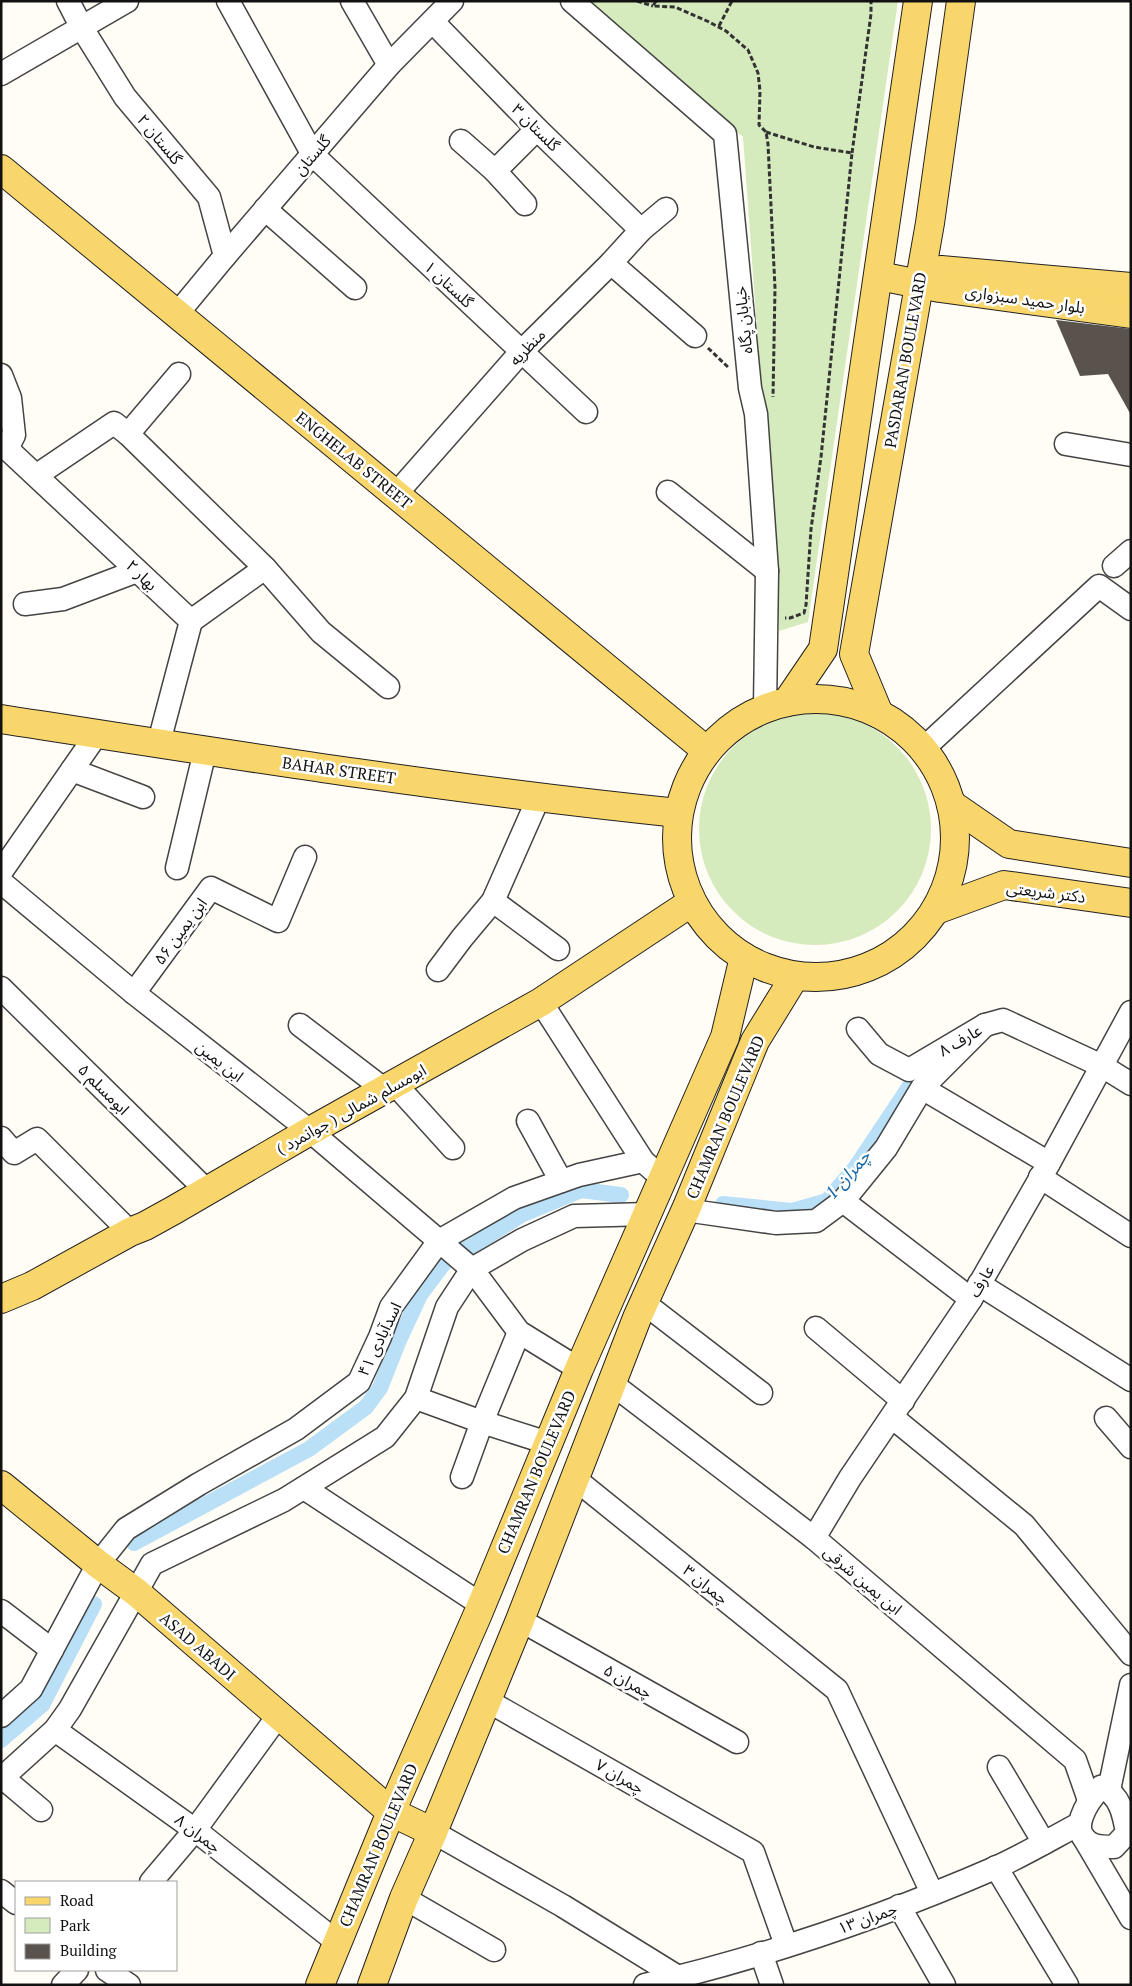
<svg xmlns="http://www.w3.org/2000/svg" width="1132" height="1986" font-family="'PT Serif','Noto Sans Arabic',serif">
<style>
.green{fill:#d5ebbd}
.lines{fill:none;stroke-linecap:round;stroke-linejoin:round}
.canal{stroke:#b9e0f7;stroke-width:16}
.building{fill:#5a524d}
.minor-casing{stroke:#444;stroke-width:25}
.major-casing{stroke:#222;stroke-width:30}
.path{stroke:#333;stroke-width:3;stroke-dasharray:5 2.5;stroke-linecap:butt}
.minor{stroke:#fff;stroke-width:22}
.major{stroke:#f9d66b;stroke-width:28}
.labels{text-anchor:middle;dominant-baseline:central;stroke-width:5;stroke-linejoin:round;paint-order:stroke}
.street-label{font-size:16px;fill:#111;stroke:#fff}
.water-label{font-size:18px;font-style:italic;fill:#1768a6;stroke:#fff}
</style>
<rect width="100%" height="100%" fill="#fffdf5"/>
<g class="green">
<polygon points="586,1 898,1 808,622 779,631 743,137"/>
<circle cx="815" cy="829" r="116"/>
</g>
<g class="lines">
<g class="canal">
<polyline points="723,1204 792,1211 827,1201 856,1167 910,1086"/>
<polyline points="134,1543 309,1449 366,1407 380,1388 399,1340 420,1295 444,1263 523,1214 581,1190 621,1195"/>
<polyline points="1,1740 42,1705 94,1604"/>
</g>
</g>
<polygon class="building" points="1056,320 1131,329 1131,415 1108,374 1080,376"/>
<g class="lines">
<defs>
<g id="minor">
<polyline points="68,1 82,28 125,97 209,197 225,256"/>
<polyline points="228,1 313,155 586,412"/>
<polyline points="352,1 389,65"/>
<polyline points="572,1 725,134 750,388 756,414 767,571 765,708"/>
<polyline points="433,22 537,129 641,230"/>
<polyline points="1,74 127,1"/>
<polyline points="461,141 495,171 537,129"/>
<polyline points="495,171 525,204"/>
<polyline points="265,209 355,288"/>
<polyline points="611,263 695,336"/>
<polyline points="177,314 225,256 389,65 452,1"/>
<polyline points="1,375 10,398 14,435 7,449"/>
<polyline points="128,434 179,374"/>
<polyline points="1,443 191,621 159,742"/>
<polyline points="1066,444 1131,455"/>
<polyline points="37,475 114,423 128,434 265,568 321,632 388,687"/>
<polyline points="668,492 767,571"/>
<polyline points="396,494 521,352 611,263 641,230 666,209"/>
<polyline points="1114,566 1131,551"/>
<polyline points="25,604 63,599 137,571"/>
<polyline points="191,621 265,568"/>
<polyline points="923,749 1099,586 1131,609"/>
<polyline points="72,770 143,797"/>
<polyline points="177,868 205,751"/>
<polyline points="1,872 97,734"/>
<polyline points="1,882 134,993 310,1131 472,1269 519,1332 579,1369"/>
<polyline points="493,901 558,949"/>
<polyline points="438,970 462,938 493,901 538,799"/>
<polyline points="1,988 206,1190"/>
<polyline points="134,993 211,888 278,921 305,857"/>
<polyline points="541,1002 643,1161 653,1170"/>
<polyline points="300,1025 385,1090"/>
<polyline points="858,1029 879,1054 909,1070 985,1025 1003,1020 1102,1066 1131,1084"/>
<polyline points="395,1084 453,1148"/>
<polyline points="922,1088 1049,1163"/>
<polyline points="528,1121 561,1181"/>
<polyline points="1,1138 14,1153 37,1139 130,1232"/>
<polyline points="1040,1177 1131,1236"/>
<polyline points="843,1201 971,1299"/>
<polyline points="685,1210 776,1223 816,1221 843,1201 886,1148 922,1088 985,1025"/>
<polyline points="979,1284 1131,1380"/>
<polyline points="644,1303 761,1393"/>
<polyline points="816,1328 903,1401"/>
<polyline points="611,1383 814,1538 1075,1760 1089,1800"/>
<polyline points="416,1398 482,1422 548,1443"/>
<polyline points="892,1417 1024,1525 1131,1654"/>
<polyline points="1106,1418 1131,1447"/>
<polyline points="462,1477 482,1422 519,1332"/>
<polyline points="574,1478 837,1690 932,1893"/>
<polyline points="304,1488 482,1605"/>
<polyline points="814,1538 850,1478 971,1299 1049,1163 1131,1012"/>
<polyline points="1,1611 52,1650"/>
<polyline points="520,1620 737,1742"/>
<polyline points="486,1700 753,1852 786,1945"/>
<polyline points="1,1716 31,1689 98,1564 126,1529 199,1484 296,1429 359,1382 380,1337 391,1307 439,1241 514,1198 579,1175 643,1161"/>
<polyline points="55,1730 195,1830 337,1942"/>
<polyline points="999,1767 1044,1843"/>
<polyline points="3,1778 41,1810"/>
<polyline points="1,1779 55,1730 70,1709 152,1564 284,1500 385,1437 416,1398 447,1307 472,1269 522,1240 574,1216 649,1214"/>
<path d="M 1101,1787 C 1120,1794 1124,1815 1127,1833 L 1114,1847 C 1108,1847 1100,1847 1094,1845 C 1065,1833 1088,1801 1101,1787 Z"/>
<polyline points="1109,1790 1131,1685"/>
<polyline points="433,1832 563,1906 678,1977"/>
<polyline points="1084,1838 1131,1918"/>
<polyline points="996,1867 1067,1985"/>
<polyline points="151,1882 195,1830 278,1716"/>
<polyline points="1,1891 16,1903"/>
<polyline points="404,1898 494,1950"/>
<polyline points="899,1906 944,1985"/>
<polyline points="761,1953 772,1985"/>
<polyline points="107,1970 129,1985"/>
<polyline points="63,1985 77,1970"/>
<path d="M 645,1985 C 765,1957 882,1917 995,1868 C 1024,1855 1051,1839 1079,1824"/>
</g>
<g id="major">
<polyline points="1,169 707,751"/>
<polyline points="941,270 1131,287"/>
<polyline points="879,276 940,288 1131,314"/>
<circle cx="816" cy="838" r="139"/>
<polyline points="787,702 823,649 918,1"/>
<polyline points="879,714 854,654 930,223 961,1"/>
<path d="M 1,719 C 226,754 452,790 678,813"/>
<polyline points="951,804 1009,844 1131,863"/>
<polyline points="936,910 1004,885 1131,903"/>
<polyline points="1,1299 32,1286 130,1232 145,1226 174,1210 310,1131 541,1002 692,902"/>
<polyline points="1,1485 98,1564 136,1592 391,1812 433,1832"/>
<polyline points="320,1985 391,1812 477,1616 579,1369 725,1037 744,957"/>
<polyline points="372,1985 404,1898 433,1832 520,1620 637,1318 687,1207 755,1041 795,976"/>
</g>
</defs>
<use href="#minor" class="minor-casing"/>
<use href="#major" class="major-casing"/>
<g class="path">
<polyline points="637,1 653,6"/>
<polyline points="656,1 653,6 675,7 707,21 726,31 748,50 758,73 760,91 759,125 766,132 768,144 775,288 773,397"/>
<polyline points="719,26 732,1"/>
<polyline points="766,132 814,147 852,153 821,457 811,529 806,605 804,613 790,618 785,618"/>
<polyline points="852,153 871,14 871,1"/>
<polyline points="708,348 729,368"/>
</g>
<use href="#minor" class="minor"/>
<use href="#major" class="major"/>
</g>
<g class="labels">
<g class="street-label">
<text transform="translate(536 127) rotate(45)">گلستان ۳</text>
<text transform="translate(160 139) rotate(50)">گلستان ۲</text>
<text transform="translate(312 155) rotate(-49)">گلستان</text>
<text transform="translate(449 284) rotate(43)">گلستان ۱</text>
<text transform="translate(1025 299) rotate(8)">بلوار حمید سبزواری</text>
<text transform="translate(743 320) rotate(-96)">خیابان پگاه</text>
<text transform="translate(527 347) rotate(-46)">منظریه</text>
<text transform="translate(905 360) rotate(-80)">PASDARAN BOULEVARD</text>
<text transform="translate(354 460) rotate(39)">ENGHELAB STREET</text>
<text transform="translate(142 575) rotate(44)">بهار ۲</text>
<text transform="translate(339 770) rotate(8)">BAHAR STREET</text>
<text transform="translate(1046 892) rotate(7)">دکتر شریعتی</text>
<text transform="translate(180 931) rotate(-54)">ابن یمین ۵۶</text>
<text transform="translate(960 1040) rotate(-30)">عارف ۸</text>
<text transform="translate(220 1061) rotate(38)">ابن یمین</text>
<text transform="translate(104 1089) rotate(45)">ابومسلم ۵</text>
<text transform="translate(351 1109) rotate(-29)">ابومسلم شمالی ( جوانمرد )</text>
<text transform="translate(725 1117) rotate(-67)">CHAMRAN BOULEVARD</text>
<text transform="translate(981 1281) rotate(-60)">عارف</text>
<text transform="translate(379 1339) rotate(-64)">اسدآبادی ۴۱</text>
<text transform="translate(536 1472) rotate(-67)">CHAMRAN BOULEVARD</text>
<text transform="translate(863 1580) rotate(40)">ابن یمین شرقی</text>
<text transform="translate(706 1584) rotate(39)">چمران ۳</text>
<text transform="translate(198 1646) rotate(41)">ASAD ABADI</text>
<text transform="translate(628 1681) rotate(29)">چمران ۵</text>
<text transform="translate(620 1776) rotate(30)">چمران ۷</text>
<text transform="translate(198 1833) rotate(37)">چمران ۸</text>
<text transform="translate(378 1845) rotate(-67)">CHAMRAN BOULEVARD</text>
<text transform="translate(867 1918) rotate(-20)">چمران ۱۳</text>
</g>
<g class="water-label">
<text transform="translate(847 1174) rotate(-49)">چمران 1</text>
</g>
</g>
<rect width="1132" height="1986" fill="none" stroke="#111111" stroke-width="5"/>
<rect x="15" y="1881" width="162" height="90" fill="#ffffff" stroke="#a0a0a0"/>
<rect x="25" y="1897" width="25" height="8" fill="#f9d66b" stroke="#a0a0a0"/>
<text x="60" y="1906" font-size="15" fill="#111111">Road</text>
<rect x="25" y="1918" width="25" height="15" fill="#d5ebbd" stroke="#a0a0a0"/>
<text x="60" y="1931" font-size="15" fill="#111111">Park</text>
<rect x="25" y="1944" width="25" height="15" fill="#5a524d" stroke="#a0a0a0"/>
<text x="60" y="1956" font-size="15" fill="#111111">Building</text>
</svg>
